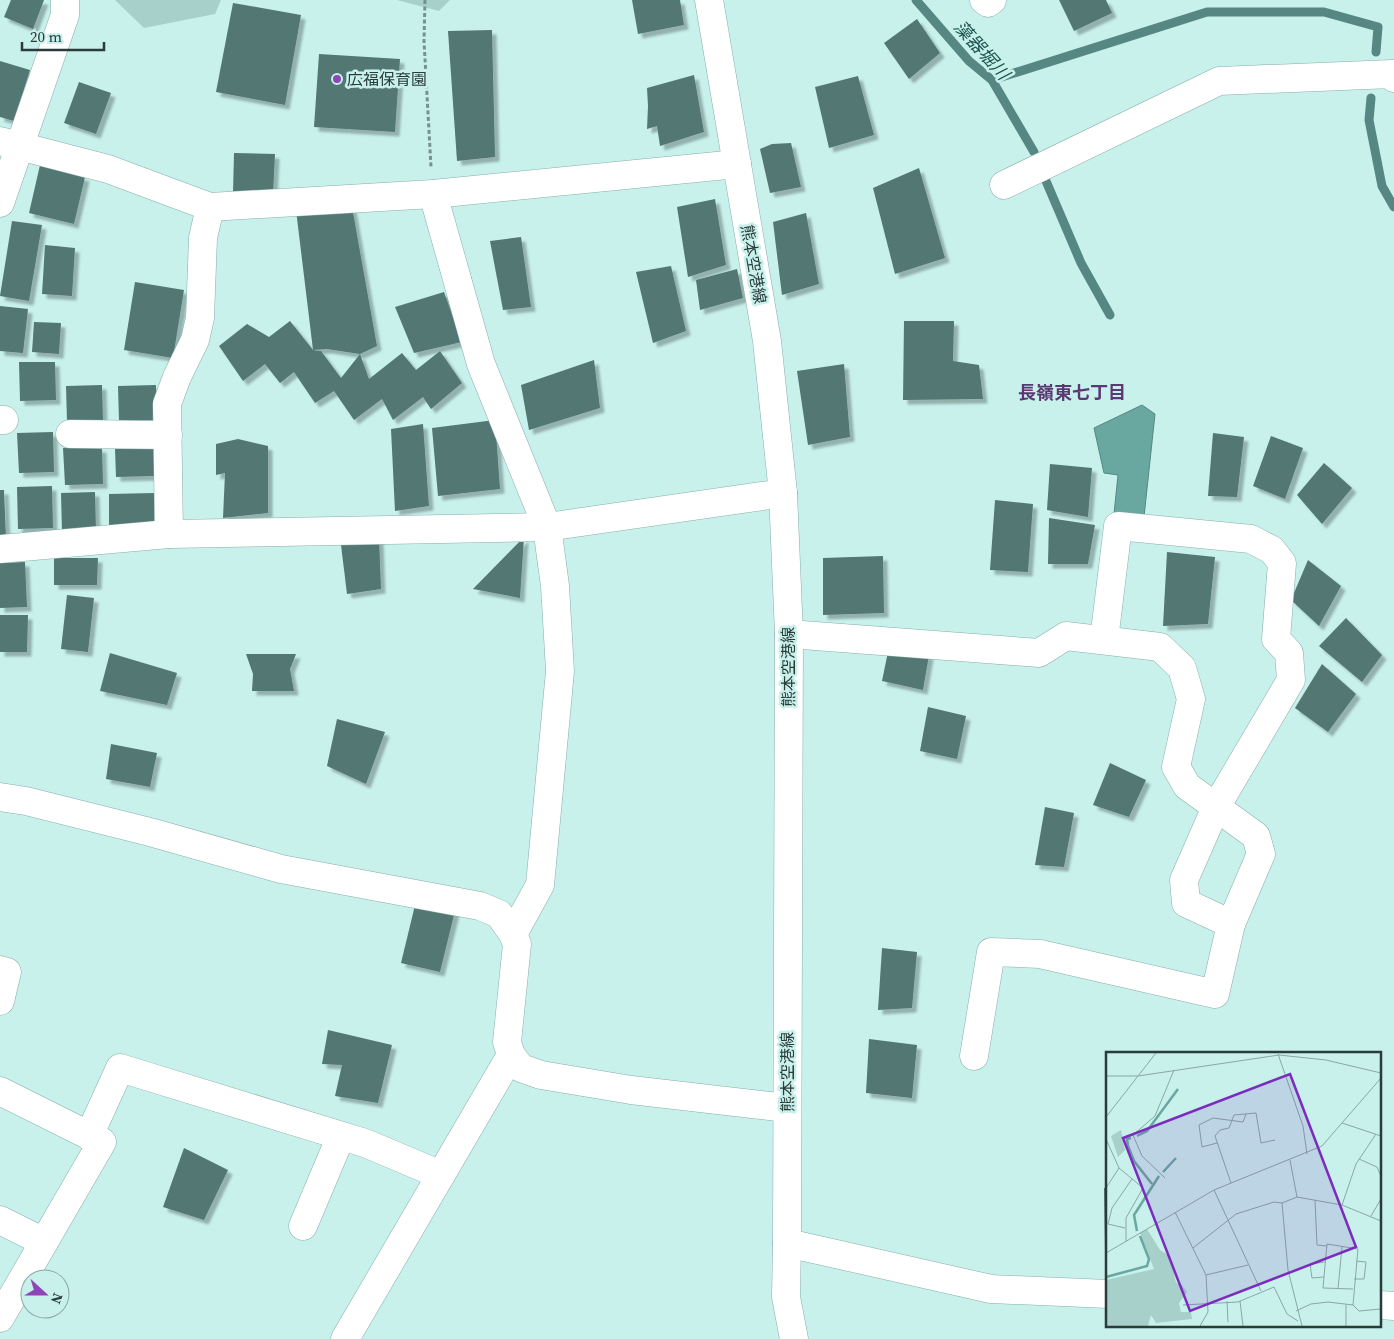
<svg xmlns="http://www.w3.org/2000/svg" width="1394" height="1339" font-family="'Source Serif 4','Noto Sans JP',serif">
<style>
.green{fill:#a8d0cb}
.water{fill:#69a8a1;stroke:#568782}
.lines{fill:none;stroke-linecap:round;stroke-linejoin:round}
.stream{stroke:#568782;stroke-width:9}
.building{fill:#527773;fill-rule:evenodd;filter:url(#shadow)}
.minor-casing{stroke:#87aeaa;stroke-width:29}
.major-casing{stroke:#87aeaa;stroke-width:29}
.path{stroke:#76928e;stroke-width:3;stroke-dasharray:4 2.5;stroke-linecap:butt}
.minor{stroke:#fff;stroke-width:28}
.major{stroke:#fff;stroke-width:28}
.poi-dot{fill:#8e45b7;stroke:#c8f1ec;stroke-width:2}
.labels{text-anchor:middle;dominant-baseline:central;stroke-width:5;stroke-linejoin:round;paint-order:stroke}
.poi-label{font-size:16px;fill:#2b3b39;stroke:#c8f1ec;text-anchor:start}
.street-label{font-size:16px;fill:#2b3b39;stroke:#c8f1ec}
.water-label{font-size:18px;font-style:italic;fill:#1e5550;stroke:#c8f1ec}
.neighbourhood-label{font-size:18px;font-weight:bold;fill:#5b3871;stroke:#c8f1ec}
.inset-river{fill:none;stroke:#69a8a1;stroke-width:2.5}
.inset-road{fill:none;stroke:#89a8a4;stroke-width:1}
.view{fill:#7b2cbf;fill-opacity:0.15;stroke:#7b2cbf;stroke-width:2.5}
.inset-edge{fill:none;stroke:#2b3b39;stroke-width:2.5}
</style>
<defs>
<filter id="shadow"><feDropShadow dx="4.5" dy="4.5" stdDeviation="1" flood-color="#0004"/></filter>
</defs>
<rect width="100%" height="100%" fill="#c8f1ec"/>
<g class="green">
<polygon points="115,0 221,0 215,14 144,28"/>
<polygon points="397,0 450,0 439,11"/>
</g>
<polygon class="water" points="1142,405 1155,414 1144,517 1114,514 1118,475 1104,473 1094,428"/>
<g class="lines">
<g class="stream">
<polyline points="916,0 969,61 992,80 1034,152"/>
<polyline points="992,80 1207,12 1324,12 1378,27 1376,52"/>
<polyline points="1371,98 1369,120 1382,186 1394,207"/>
<polyline points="1046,181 1081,263 1110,315"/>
</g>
</g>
<g class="building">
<polygon points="11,0 44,0 33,29 4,17"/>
<polygon points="632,0 680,0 684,25 638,34"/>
<polygon points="1059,0 1106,0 1112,13 1074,31"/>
<polygon points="233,3 301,15 285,105 216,92"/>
<polygon points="917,19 940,53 909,79 884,43"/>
<polygon points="492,30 495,157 457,161 448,31"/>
<polygon points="319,54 400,59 395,132 314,127"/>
<polygon points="0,61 30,70 14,121 0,117"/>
<polygon points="694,75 704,132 660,146 657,126 647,129 648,106 647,88"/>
<polygon points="858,76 874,135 829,148 815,87"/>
<polygon points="79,82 111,93 96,134 64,123"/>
<polygon points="791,143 801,187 770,193 760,149 772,144"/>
<polygon points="234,153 275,154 273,194 233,193"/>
<polygon points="40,165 85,177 74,224 29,213"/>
<polygon points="919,168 945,258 895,274 873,188"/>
<polygon points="715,199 726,265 688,277 677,207"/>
<path d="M 352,207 L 377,346 L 360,354 L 369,379 L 402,353 L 416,370 L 440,351 L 462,383 L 431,409 L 423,397 L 393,420 L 382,399 L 354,420 L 334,391 L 315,403 L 294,372 L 280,383 L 265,364 L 243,381 L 219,346 L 247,324 L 269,337 L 290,321 L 313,350 L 296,210 ZM 327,349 L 360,354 L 341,378 L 321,351 L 313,350 Z"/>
<polygon points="806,213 819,284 782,295 773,222"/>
<polygon points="12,221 42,225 29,301 0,296"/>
<polygon points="521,237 531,307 503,310 490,241"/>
<polygon points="45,245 75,248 72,296 42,294"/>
<polygon points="671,266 686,331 653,343 636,272"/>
<polygon points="737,269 743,298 700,310 696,280"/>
<polygon points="135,282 184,290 173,358 124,350"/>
<polygon points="444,292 462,342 414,353 395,307"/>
<polygon points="0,306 28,309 23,353 0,351"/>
<polygon points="904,321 954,321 953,361 979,365 983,399 903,400"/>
<polygon points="34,322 61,323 59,354 32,352"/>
<polygon points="594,360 600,408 529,430 521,385"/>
<polygon points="19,362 55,362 56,400 20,401"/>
<polygon points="844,364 850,437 808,445 797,371"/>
<polygon points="102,385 103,421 67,422 66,386"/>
<polygon points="156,385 156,420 119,421 118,386"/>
<polygon points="495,420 500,489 438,496 432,428"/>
<polygon points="423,424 429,506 395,511 391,429"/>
<polygon points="53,432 54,472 19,473 17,433"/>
<polygon points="1213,433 1244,437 1237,497 1208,496"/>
<polygon points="1271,436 1303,448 1285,499 1253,486"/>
<polygon points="238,439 268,446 268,513 223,518 225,473 216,475 216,444"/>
<polygon points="154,447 154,476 116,477 115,449"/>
<polygon points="63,448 102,448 103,484 65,485"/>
<polygon points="1324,463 1352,488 1322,524 1297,495"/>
<polygon points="1050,464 1092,468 1088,517 1047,510"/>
<polygon points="52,486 53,528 18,529 17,487"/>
<polygon points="0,490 4,490 6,538 0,539"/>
<polygon points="95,492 96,532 62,533 61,493"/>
<polygon points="154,493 154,531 109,532 109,494"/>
<polygon points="995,500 1033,504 1028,572 990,570"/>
<polygon points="1049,518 1095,525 1088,564 1048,564"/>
<polygon points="340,537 379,538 381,589 347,594"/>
<polygon points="524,537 520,598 473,589"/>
<polygon points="1167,552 1215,557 1208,624 1163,626"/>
<polygon points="883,556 884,613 823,615 823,558"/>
<polygon points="54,558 98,558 97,585 54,585"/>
<polygon points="1308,560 1341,586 1319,626 1291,600"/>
<polygon points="25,562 27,607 0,608 0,563"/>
<polygon points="67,595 94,598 88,652 61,649"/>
<polygon points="0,615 28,615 27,652 0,652"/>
<polygon points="1346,618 1382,655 1362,682 1319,646"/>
<polygon points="890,642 929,655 923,690 882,681"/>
<polygon points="110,653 177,673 167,705 100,691"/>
<polygon points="246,654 296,654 290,669 294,691 252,691 253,674"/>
<polygon points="1322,664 1356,694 1328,732 1295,708"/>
<polygon points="928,707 966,716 957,759 920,751"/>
<polygon points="337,719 385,732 366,784 327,766"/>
<polygon points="111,744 157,753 150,787 106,779"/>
<polygon points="1110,763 1146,780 1129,817 1093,805"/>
<polygon points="1045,807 1074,813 1064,867 1035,865"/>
<polygon points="416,901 455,911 440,972 401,963"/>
<polygon points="882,948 917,952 912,1008 878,1010"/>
<polygon points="328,1030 392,1045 378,1103 335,1096 342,1065 322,1064"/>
<polygon points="869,1039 917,1045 912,1098 866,1093"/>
<polygon points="184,1148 228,1170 204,1220 163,1207"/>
<polygon points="1104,1188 1108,1188 1108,1251 1105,1251"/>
</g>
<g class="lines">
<defs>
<g id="minor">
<polyline points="984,0 988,3 992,0"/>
<polyline points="0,141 108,169 210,207 433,194 737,164"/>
<polyline points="1004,185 1219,81 1392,74 1394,78"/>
<polyline points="433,194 481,364 547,527 555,586 560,671 540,885 513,934"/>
<polyline points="0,203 65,15 65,0"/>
<polyline points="0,420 4,420"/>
<polyline points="70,434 168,435"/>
<polyline points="169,534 167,404 177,377 195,340 200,318 203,238 210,207"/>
<polyline points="0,549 169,534 547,527 783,493"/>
<polyline points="789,634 1039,653 1066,636 1160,647 1182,668 1191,699 1176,767 1187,786 1256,836 1261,854 1231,924 1215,994 1040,954 991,952 974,1056"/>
<polyline points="1104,640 1118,526 1251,539 1272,550 1282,563 1276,639 1289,653 1291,680 1216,807 1184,880 1186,903 1231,924"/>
<polyline points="0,797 26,801 150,832 281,869 480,906 499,914 513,934 517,944 507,1042 511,1055 521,1068 541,1075 631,1090 787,1108"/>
<polyline points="0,970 7,972 0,1001"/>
<polyline points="0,1091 102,1142 0,1318"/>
<polyline points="89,1136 120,1068 365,1143 441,1175"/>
<polyline points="0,1220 44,1242"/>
<polyline points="303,1226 341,1136"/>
<polyline points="787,1243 991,1289 1108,1294"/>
<polyline points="1380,1305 1394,1306"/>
<polyline points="345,1339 511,1055"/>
</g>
<polyline id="major" points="709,0 767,341 783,493 789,634 787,1243 786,1297 794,1339"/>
</defs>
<use href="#minor" class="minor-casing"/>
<use href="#major" class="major-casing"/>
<polyline class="path" points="425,0 424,41 431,167"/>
<use href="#minor" class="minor"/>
<use href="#major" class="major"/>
</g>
<circle class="poi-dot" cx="337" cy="79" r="5"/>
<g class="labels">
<g class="poi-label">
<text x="347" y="79">広福保育園</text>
</g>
<g class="street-label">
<text transform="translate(754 264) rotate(80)">熊本空港線</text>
<text transform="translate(788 667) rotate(-90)">熊本空港線</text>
<text transform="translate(787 1072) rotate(-90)">熊本空港線</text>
</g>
<g class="water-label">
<text transform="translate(982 50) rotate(48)">藻器堀川</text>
</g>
<g class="neighbourhood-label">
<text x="1072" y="392">長嶺東七丁目</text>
</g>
</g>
<g transform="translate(1106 1052)">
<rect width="275" height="275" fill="#c8f1ec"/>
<path d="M 15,78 L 19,98 L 12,105 L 5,84 ZM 41,177 L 54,198 L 64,204 L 70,231 L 75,232 L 81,240 L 73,251 L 75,260 L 85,260 L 86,267 L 50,271 L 45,263 L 42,274 L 0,274 L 0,228 L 48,217 L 34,181 Z" fill="#a8d0cb"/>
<path class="inset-river" d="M 31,84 L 41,79 L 72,37M 25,86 L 21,87 L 22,94 L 28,109 L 46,132M 57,120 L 70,106M 31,179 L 28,163 L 53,124M 0,225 L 41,214 L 43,207 L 34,184"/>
<path class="inset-road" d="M 172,2 L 197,74 L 201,102M 0,24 L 32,24 L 173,3 L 220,8 L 275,21M 0,65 L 50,1M 236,71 L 275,84M 0,87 L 13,116M 111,91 L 96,95 L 93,73 L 107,66 L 137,70 L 140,62M 253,107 L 271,115 L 275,124M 184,108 L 191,145M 59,126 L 36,104 L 27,83 L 49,64 L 68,18M 125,131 L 109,84 L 114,78 L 123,76 L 128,63 L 150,61 L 155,91 L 169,88M 0,136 L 13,116 L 37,136 L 20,166 L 20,189M 108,138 L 155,239M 209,148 L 211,193 L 221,194M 236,153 L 250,112 L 270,82M 69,160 L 100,223 L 102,260 L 94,274M 265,164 L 275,147M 19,176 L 2,172 L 6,156 L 26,127M 87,196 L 130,162 L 168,150 L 176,151M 0,201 L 108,138 L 216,94 L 275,26M 100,223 L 142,213M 218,225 L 206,226 L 204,212 L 219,210M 248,227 L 258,227 L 260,210 L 250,209M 232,237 L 236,195M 121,249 L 122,270M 134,249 L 137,274M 77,253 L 132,250 L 168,235 L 181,262 L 192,269M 247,253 L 252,197 L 221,192 L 217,236 L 247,237M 190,259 L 205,252 L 222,250 L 247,253 L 253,259 L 275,257M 196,274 L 182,218 L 176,151 L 191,145 L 236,153 L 275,169M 240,274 L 240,253"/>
<path class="view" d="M 184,22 L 250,195 L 84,259 L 17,86 Z"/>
<rect width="275" height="275" class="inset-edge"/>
</g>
<g transform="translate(45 1294) rotate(111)"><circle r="24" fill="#c8f1ec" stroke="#89a8a4"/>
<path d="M0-4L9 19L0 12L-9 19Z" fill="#8e45b7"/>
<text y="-8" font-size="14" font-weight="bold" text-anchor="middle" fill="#2b3b39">N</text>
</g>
<path d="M22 42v8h82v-8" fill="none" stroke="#2b3b39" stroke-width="2.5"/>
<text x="30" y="42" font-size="15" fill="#2b3b39" stroke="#c8f1ec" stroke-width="4" paint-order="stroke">20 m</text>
</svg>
